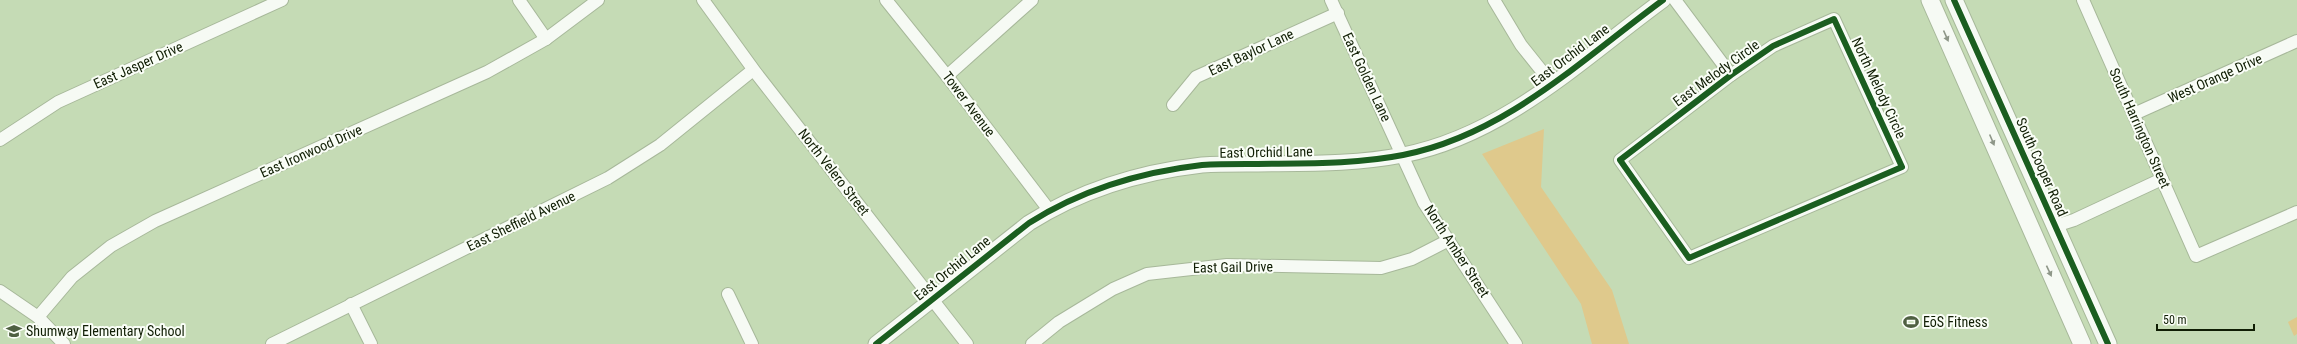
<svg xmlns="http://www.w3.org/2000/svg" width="2297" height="344" font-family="'Roboto Condensed',sans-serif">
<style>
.green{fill:#dfc98c}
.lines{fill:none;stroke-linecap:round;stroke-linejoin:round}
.minor-casing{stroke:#a7b89a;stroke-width:14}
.tertiary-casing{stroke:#a7b89a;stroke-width:17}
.secondary-casing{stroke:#a7b89a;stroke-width:19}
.minor{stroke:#f6faf4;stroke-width:12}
.tertiary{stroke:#f6faf4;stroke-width:15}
.secondary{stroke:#f6faf4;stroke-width:17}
.cycleway-casing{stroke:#fafef7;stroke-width:8}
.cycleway{stroke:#1b5e20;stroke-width:6}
.oneway{fill:#8e9788}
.labels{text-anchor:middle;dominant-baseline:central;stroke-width:4;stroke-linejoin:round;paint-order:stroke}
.street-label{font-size:14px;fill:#101e04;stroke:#fafef7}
.poi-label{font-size:14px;fill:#101e04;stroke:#fafef7;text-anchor:start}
</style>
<rect width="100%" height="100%" fill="#c5dbb5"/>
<g class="green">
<polygon points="1544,129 1541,187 1612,290 1629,344 1592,344 1581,304 1482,154"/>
<polygon points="2297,317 2297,334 2294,336 2288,322"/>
</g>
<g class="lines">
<defs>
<g id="minor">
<polyline points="519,0 546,39"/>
<polyline points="703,0 756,73 967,344"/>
<polyline points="886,0 947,76 1049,210"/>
<polyline points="1331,0 1424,203 1516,344"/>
<polyline points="1494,0 1521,45 1553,85"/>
<polyline points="1675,0 1731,75"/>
<polyline points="2083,0 2196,256 2297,212"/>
<polygon points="1834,19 1902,167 1689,258 1620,160 1731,75 1773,46"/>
<polyline points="947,76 1032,0"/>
<polyline points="1173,105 1196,77 1338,13"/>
<polyline points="2134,114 2297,41"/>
<polyline points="0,140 58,102 282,0"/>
<polyline points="2055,226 2074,220 2162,179"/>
<polyline points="0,291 38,317 64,344"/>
<polyline points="728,294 752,344"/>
<polyline points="351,304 371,344"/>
<polyline points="38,317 72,277 111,246 155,221 487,72 546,39 598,0"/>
<polyline points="272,344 608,178 660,145 753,70"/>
<polyline points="1032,344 1059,322 1113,289 1147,274 1227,265 1381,268 1412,259 1449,240"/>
</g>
<path id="tertiary" d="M 876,344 L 1029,223 C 1081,190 1141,172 1202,165 C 1217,164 1232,164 1247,164 C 1299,163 1352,165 1403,155 C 1505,135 1581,60 1663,0"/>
<g id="secondary">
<polyline points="1930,0 2082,344"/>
<polyline points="1954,0 2108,344"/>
</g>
</defs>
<use href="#minor" class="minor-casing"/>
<use href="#tertiary" class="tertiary-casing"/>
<use href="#secondary" class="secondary-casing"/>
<use href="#minor" class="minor"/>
<use href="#tertiary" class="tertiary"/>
<use href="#secondary" class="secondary"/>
<defs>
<g id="cycleway">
<polyline points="1954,0 2108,344"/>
<polygon points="1834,19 1902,167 1689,258 1620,160 1731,75 1773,46"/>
<path d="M 876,344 L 1029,223 C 1081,190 1141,172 1202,165 C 1217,164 1232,164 1247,164 C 1299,163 1352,165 1403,155 C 1505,135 1581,60 1663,0"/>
</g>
</defs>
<use href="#cycleway" class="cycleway-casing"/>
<use href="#cycleway" class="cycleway"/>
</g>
<defs><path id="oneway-solid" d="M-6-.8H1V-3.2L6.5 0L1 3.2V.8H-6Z"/></defs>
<g class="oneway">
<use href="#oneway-solid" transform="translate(1946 36) rotate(66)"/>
<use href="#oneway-solid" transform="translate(1992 140) rotate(67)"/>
<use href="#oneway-solid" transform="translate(2049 271) rotate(65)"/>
</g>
<defs>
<symbol id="stadium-bare" viewBox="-9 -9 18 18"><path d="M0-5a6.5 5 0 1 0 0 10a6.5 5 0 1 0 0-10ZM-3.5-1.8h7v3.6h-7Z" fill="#4f6042" stroke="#fafef7" stroke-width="2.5" paint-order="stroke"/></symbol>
<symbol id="school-bare" viewBox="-9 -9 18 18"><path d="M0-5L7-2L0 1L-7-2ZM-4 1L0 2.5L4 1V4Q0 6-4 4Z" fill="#4f6042" stroke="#fafef7" stroke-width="2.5" paint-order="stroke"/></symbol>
</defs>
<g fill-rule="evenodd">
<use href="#stadium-bare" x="1900" y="311" width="22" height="22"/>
<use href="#school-bare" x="3" y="320" width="22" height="22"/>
</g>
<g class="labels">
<g class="street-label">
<text transform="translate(1251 52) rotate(-25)">East Baylor Lane</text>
<text transform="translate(1570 55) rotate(-37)">East Orchid Lane</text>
<text transform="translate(138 65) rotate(-24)">East Jasper Drive</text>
<text transform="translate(1716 73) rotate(-36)">East Melody Circle</text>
<text transform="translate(1367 77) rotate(65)">East Golden Lane</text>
<text transform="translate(2215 78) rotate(-24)">West Orange Drive</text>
<text transform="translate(1879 88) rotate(65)">North Melody Circle</text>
<text transform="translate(969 104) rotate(53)">Tower Avenue</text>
<text transform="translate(2140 128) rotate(66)">South Harrington Street</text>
<text transform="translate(311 151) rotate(-24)">East Ironwood Drive</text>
<text transform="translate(1266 152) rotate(-1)">East Orchid Lane</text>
<text transform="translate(2042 167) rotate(66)">South Cooper Road</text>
<text transform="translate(834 172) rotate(52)">North Velero Street</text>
<text transform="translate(521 221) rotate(-26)">East Sheffield Avenue</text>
<text transform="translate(1457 251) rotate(57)">North Amber Street</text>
<text transform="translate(1233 267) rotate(-1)">East Gail Drive</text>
<text transform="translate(952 268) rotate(-39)">East Orchid Lane</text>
</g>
<g class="poi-label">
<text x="1923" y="322">EōS Fitness</text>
<text x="26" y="331">Shumway Elementary School</text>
</g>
</g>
<path d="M2157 324v6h97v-6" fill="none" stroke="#101e04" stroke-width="2"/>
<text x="2163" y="324" font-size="12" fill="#101e04" stroke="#fafef7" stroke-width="3" paint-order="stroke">50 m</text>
</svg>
